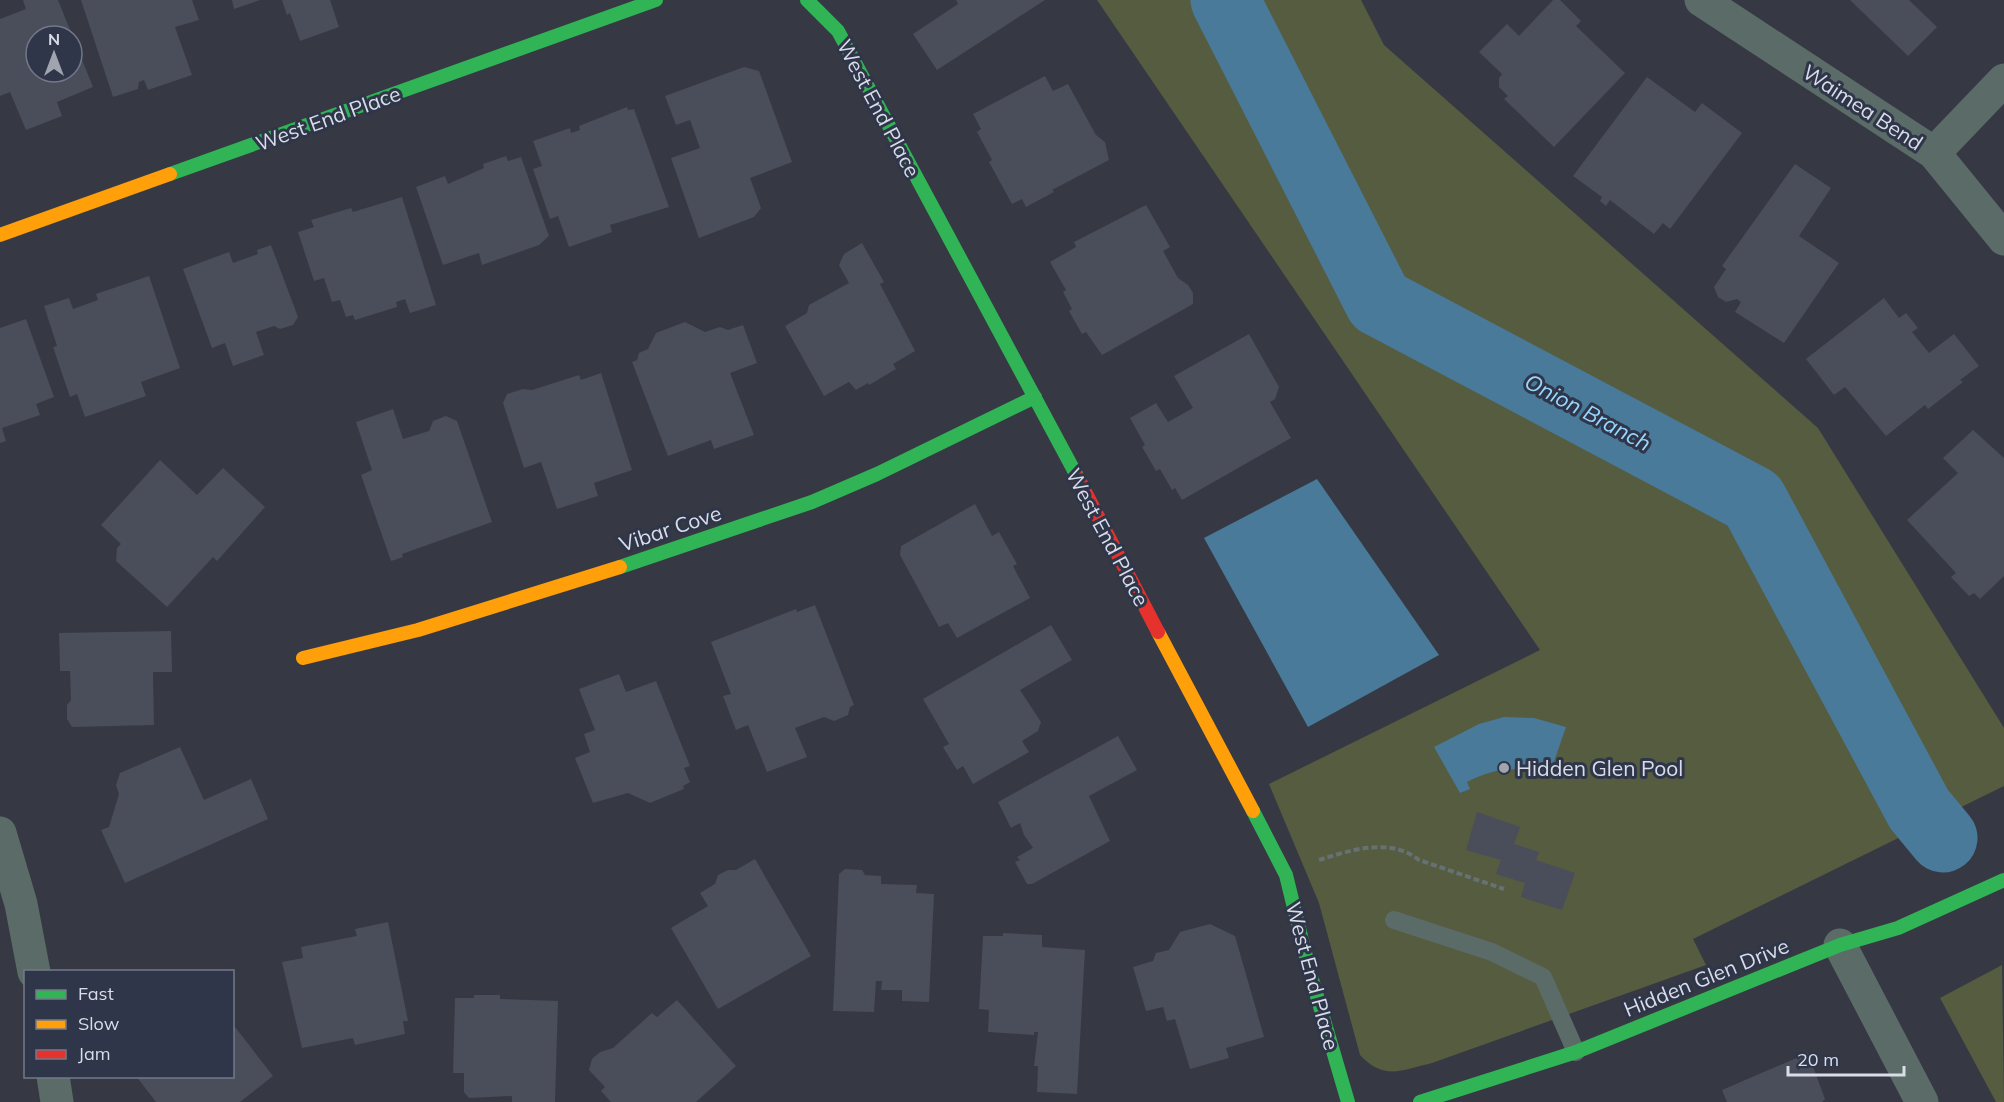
<svg xmlns="http://www.w3.org/2000/svg" width="2004" height="1102" font-family="Mulish,sans-serif">
<style>
.green{fill:#555c40}
.water{fill:#497a99}
.lines{fill:none;stroke-linecap:round;stroke-linejoin:round}
.river{stroke:#497a99;stroke-width:69}
.building{fill:#4a4d5a;fill-rule:evenodd}
.path{stroke:#667171;stroke-width:4;stroke-dasharray:6 3;stroke-linecap:butt}
.lane{stroke:#5b6b67;stroke-width:18}
.street{stroke:#5b6b67;stroke-width:33}
.fast{stroke:#30b455;stroke-width:14}
.slow{stroke:#ff9f0a;stroke-width:14}
.jam{stroke:#e5322d;stroke-width:14}
.poi-dot{fill:#9fa4af;stroke:#303649;stroke-width:2}
.labels{text-anchor:middle;dominant-baseline:central;stroke-width:6;stroke-linejoin:round;paint-order:stroke}
.street-label{font-size:21px;fill:#d8dde9;stroke:#303649}
.poi-label{font-size:21px;fill:#d8dde9;stroke:#303649;text-anchor:start}
.water-label{font-size:22px;font-style:italic;fill:#97d6fe;stroke:#303649}
</style>
<rect width="100%" height="100%" fill="#363943"/>
<g class="green">
<path d="M 1097,0 L 1361,0 L 1384,45 L 1818,428 L 2004,728 L 2004,786 L 1693,939 L 1706,965 L 1432,1063 C 1402,1070 1384,1081 1360,1055 L 1319,903 L 1269,784 L 1540,650 Z"/>
<polygon points="2002,965 2004,1102 1996,1102 1940,998"/>
</g>
<g class="water">
<polygon points="1317,479 1439,655 1308,727 1204,538"/>
<path d="M 1504,717 L 1534,718 L 1566,727 L 1549,776 C 1520,765 1494,768 1467,782 L 1470,789 L 1460,793 L 1434,747 L 1479,724 Z"/>
</g>
<g class="lines">
<polyline class="river" points="1225,0 1379,302 1753,500 1919,809 1943,838"/>
</g>
<g class="building">
<path d="M 23,0 L 58,0 L 93,87 L 57,102 L 62,116 L 26,130 L 10,92 L 0,96 L 0,19 L 26,9 ZM 36,36 L 72,36 L 72,72 L 36,72 Z"/>
<polygon points="81,0 192,0 199,20 175,27 192,75 148,90 144,80 139,82 138,89 113,97"/>
<polygon points="232,0 260,0 234,9"/>
<polygon points="282,0 330,0 339,27 300,41 290,13 287,15"/>
<polygon points="956,0 1045,0 937,70 913,34 958,4"/>
<polygon points="1553,0 1560,0 1581,21 1576,26 1625,73 1554,147 1504,99 1508,96 1499,87 1499,78 1502,74 1479,52 1507,24 1519,36"/>
<polygon points="1850,0 1909,0 1937,27 1908,56"/>
<polygon points="744,67 759,71 792,162 750,178 761,208 754,217 699,238 671,158 700,148 690,120 676,125 665,96"/>
<polygon points="1045,76 1053,91 1068,84 1096,135 1105,142 1109,160 1052,190 1054,192 1026,207 1022,199 1012,204 989,162 992,160 977,132 981,129 973,114"/>
<polygon points="1647,77 1695,112 1702,103 1742,133 1670,229 1663,223 1654,234 1610,200 1606,206 1600,201 1602,197 1573,176"/>
<polygon points="627,107 628,110 634,109 669,207 610,225 612,232 569,247 558,216 550,219 533,169 542,166 533,141 570,128 571,133 580,130 579,126"/>
<polygon points="506,156 508,161 521,157 549,236 539,245 482,265 479,253 443,265 416,187 445,176 448,184 484,168 483,164"/>
<polygon points="1795,164 1831,188 1799,236 1839,263 1784,343 1735,312 1741,302 1737,299 1726,302 1718,297 1714,287 1726,269 1722,266"/>
<polygon points="402,197 436,305 410,313 405,299 396,302 397,307 355,320 353,315 346,317 340,300 332,302 324,278 314,281 298,232 314,227 311,220 351,208 353,212"/>
<polygon points="1146,205 1170,247 1163,251 1178,278 1188,285 1193,293 1193,304 1102,355 1086,332 1082,334 1069,311 1072,309 1063,292 1066,290 1050,262 1076,247 1074,242"/>
<polygon points="862,243 884,282 880,284 915,351 893,364 896,369 869,385 868,383 856,390 849,382 824,396 785,326 807,313 809,305 849,283 839,265 844,254"/>
<polygon points="271,245 298,317 293,325 280,329 274,326 256,332 264,355 233,366 225,343 212,348 183,269 229,252 233,263 258,254 257,250"/>
<polygon points="149,276 180,368 141,382 146,396 85,417 77,394 70,397 53,347 57,346 44,306 69,298 73,309 98,300 96,294"/>
<polygon points="1884,298 1899,318 1906,313 1918,328 1912,332 1929,353 1954,334 1979,366 1960,380 1963,382 1928,409 1925,405 1886,436 1845,387 1834,395 1806,359"/>
<polygon points="26,319 54,397 36,404 40,415 2,428 6,441 0,443 0,328"/>
<polygon points="685,322 705,332 720,327 728,330 743,325 757,363 730,373 754,435 714,449 711,440 668,456 632,362 637,360 639,353 648,349 656,333"/>
<polygon points="1249,334 1279,387 1275,399 1270,402 1291,438 1182,500 1175,488 1172,490 1160,469 1156,471 1142,447 1145,445 1130,418 1156,403 1168,422 1193,408 1174,376"/>
<polygon points="601,373 632,470 594,483 598,496 557,509 541,462 524,468 503,403 507,394 523,389 532,390 579,375 581,380"/>
<polygon points="393,409 403,439 429,431 433,421 446,416 457,421 492,522 402,554 403,557 391,561 361,475 372,470 356,422"/>
<polygon points="1973,430 2004,458 2004,576 1980,599 1974,593 1969,596 1951,577 1956,573 1907,520 1958,473 1943,458"/>
<polygon points="160,460 197,495 223,468 265,507 217,561 213,557 167,607 116,561 117,548 121,544 101,525"/>
<polygon points="975,504 992,536 999,532 1017,564 1013,566 1030,598 957,638 948,623 939,627 900,555 901,546"/>
<polygon points="815,605 854,705 850,707 848,715 834,721 824,717 795,728 807,757 767,772 748,725 736,730 723,696 731,694 711,642 796,609 797,612"/>
<polygon points="1051,625 1072,660 1020,690 1041,722 1038,731 1022,741 1029,752 973,784 963,766 957,770 943,747 949,744 923,699"/>
<polygon points="171,631 172,672 153,672 154,725 72,727 67,719 67,705 71,700 70,671 60,671 59,633"/>
<polygon points="619,674 626,692 656,681 690,766 684,768 690,782 683,786 684,789 650,803 628,793 593,803 575,758 590,752 584,734 595,730 579,689"/>
<polygon points="1118,736 1137,770 1089,796 1110,841 1032,884 1027,884 1015,862 1020,860 1017,857 1033,848 1024,835 1020,823 1011,828 998,802"/>
<polygon points="180,747 204,800 251,779 268,819 125,883 101,830 109,827 119,794 116,785 120,773"/>
<polygon points="1477,812 1520,827 1514,844 1539,852 1536,860 1575,873 1562,910 1521,897 1525,883 1496,874 1501,860 1466,850"/>
<polygon points="755,859 811,956 718,1009 671,928 708,906 700,893 715,884 718,875 728,870 736,870"/>
<polygon points="845,869 862,870 865,875 881,876 881,884 917,885 916,893 934,894 929,1002 902,1001 902,990 881,990 882,981 876,981 874,1012 833,1011 839,874"/>
<polygon points="388,922 408,1021 403,1021 405,1034 355,1045 353,1038 302,1048 282,962 303,958 301,947 357,936 355,929"/>
<polygon points="1210,924 1235,936 1264,1037 1226,1048 1229,1058 1190,1069 1175,1019 1167,1021 1163,1007 1146,1011 1133,967 1153,961 1156,953 1169,950 1180,932"/>
<polygon points="1003,933 1042,935 1042,947 1085,950 1077,1094 1037,1092 1038,1066 1034,1066 1038,1032 1034,1032 1034,1035 988,1032 989,1010 979,1009 983,936 1003,936"/>
<polygon points="474,995 500,995 500,999 558,1001 555,1102 512,1102 512,1096 469,1098 464,1092 464,1073 453,1073 455,998 474,998"/>
<polygon points="677,1000 736,1066 696,1102 611,1102 601,1091 605,1087 589,1070 592,1059 600,1052 613,1048 652,1013 657,1017"/>
<polygon points="232,1023 273,1076 240,1102 156,1102 136,1076 232,1076"/>
<polygon points="1808,1053 1825,1099 1822,1102 1727,1102 1722,1090"/>
</g>
<g class="lines">
<path class="path" d="M 1319,860 C 1351,850 1390,837 1419,860 L 1504,889"/>
<polyline class="lane" points="1394,920 1492,952 1543,977 1576,1052"/>
<g class="street">
<polyline points="1701,0 1934,153 2004,239"/>
<polyline points="1934,153 2004,80"/>
<polyline points="0,833 21,904 34,972"/>
<polyline points="1840,945 1922,1102"/>
<polyline points="53,1076 57,1102"/>
</g>
<g class="fast">
<polyline points="807,0 838,31 1078,478"/>
<polyline points="170,174 656,0"/>
<polyline points="620,567 812,502 877,474 1035,397"/>
<polyline points="1253,811 1286,875 1309,969 1348,1102"/>
<polyline points="1420,1102 1576,1052 1840,945 1898,928 2004,880"/>
</g>
<g class="slow">
<polyline points="0,235 170,174"/>
<polyline points="1158,632 1253,811"/>
<polyline points="303,658 418,630 620,567"/>
</g>
<polyline class="jam" points="1078,478 1158,632"/>
</g>
<circle class="poi-dot" cx="1504" cy="768" r="6"/>
<g class="labels">
<g class="street-label">
<text transform="translate(1863 107) rotate(33)">Waimea Bend</text>
<text transform="translate(879 108) rotate(62)">West End Place</text>
<text transform="translate(328 118) rotate(-20)">West End Place</text>
<text transform="translate(670 528) rotate(-18)">Vibar Cove</text>
<text transform="translate(1108 537) rotate(62)">West End Place</text>
<text transform="translate(1313 976) rotate(75)">West End Place</text>
<text transform="translate(1706 977) rotate(-22)">Hidden Glen Drive</text>
</g>
<g class="poi-label">
<text x="1516" y="768">Hidden Glen Pool</text>
</g>
<g class="water-label">
<text transform="translate(1588 412) rotate(28)">Onion Branch</text>
</g>
</g>
<rect x="24" y="970" width="210" height="108" fill="#303649" stroke="#737989" stroke-width="1.5"/>
<rect x="36" y="990" width="30" height="9" fill="#30b455" stroke="#737989" stroke-width="1.5"/>
<text x="78" y="1000" font-size="18" fill="#d8dde9">Fast</text>
<rect x="36" y="1020" width="30" height="9" fill="#ff9f0a" stroke="#737989" stroke-width="1.5"/>
<text x="78" y="1030" font-size="18" fill="#d8dde9">Slow</text>
<rect x="36" y="1050" width="30" height="9" fill="#e5322d" stroke="#737989" stroke-width="1.5"/>
<text x="78" y="1060" font-size="18" fill="#d8dde9">Jam</text>
<g transform="translate(54 54)"><circle r="28" fill="#303649" stroke="#737989" stroke-width="1.5"/>
<path d="M0-4.5L10 22L0 15L-10 22Z" fill="#9fa4af"/>
<text y="-9" font-size="16" font-weight="bold" text-anchor="middle" fill="#d8dde9">N</text>
</g>
<path d="M1788 1066v9h116v-9" fill="none" stroke="#d8dde9" stroke-width="3"/>
<text x="1797" y="1066" font-size="18" fill="#d8dde9" stroke="#303649" stroke-width="4.5" paint-order="stroke">20 m</text>
</svg>
